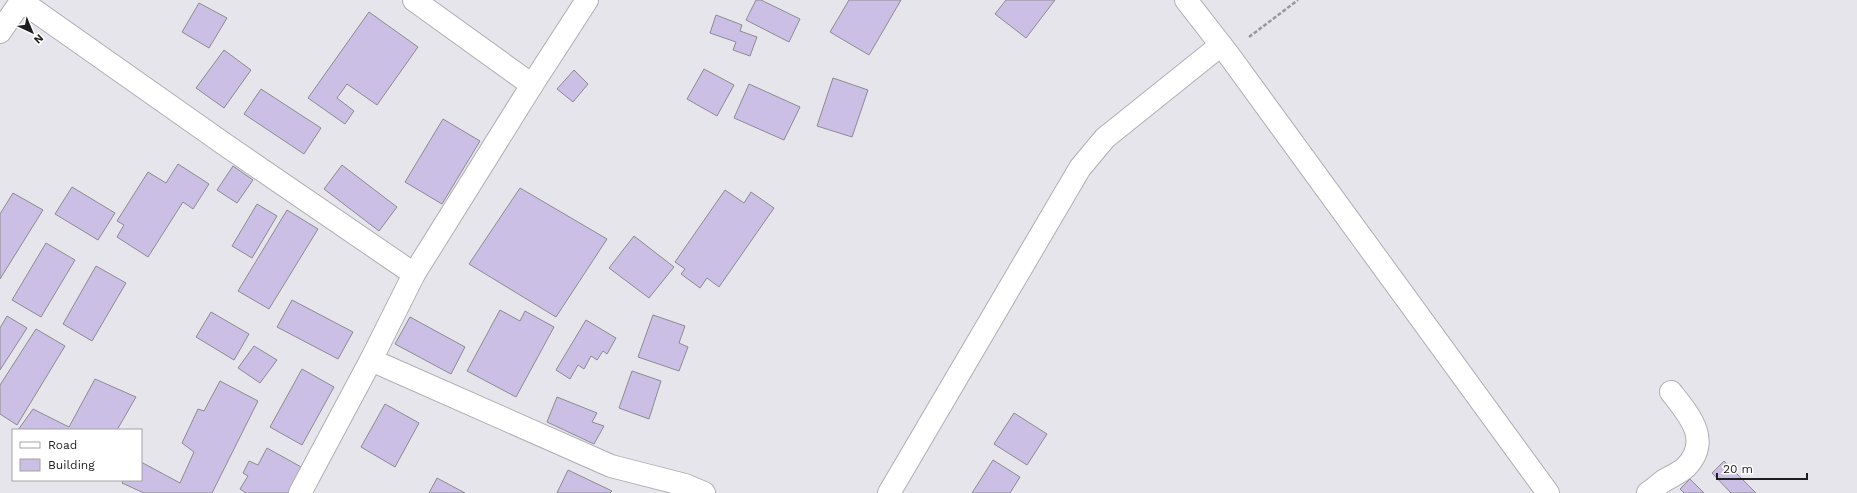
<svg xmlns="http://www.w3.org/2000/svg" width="1857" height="493" font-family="'Work Sans',sans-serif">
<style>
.building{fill:#cbbfe5;stroke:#8d8b91}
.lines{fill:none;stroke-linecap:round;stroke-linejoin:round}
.minor-casing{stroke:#b0aeb4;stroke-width:24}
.path{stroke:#98979b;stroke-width:2.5;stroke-dasharray:4 2;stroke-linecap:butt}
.minor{stroke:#fff;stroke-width:22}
</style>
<rect width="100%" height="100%" fill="#e6e5eb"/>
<g class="building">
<polygon points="756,0 761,0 800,19 789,42 746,20"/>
<polygon points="849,0 901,0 869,55 830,32"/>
<polygon points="1006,0 1055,0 1026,38 995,14"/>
<polygon points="199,3 227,18 209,48 182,32"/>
<polygon points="369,12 418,47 377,105 347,84 337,98 354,111 345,124 308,98"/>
<polygon points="716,15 742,25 740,31 757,37 750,56 733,50 736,42 710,33"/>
<polygon points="224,50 251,70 224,108 196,88"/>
<polygon points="704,69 734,85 717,116 687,99"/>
<polygon points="574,70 588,84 573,102 557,89"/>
<polygon points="833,78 868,90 852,137 817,126"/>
<polygon points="749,84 800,107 784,140 734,118"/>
<polygon points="261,89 321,128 304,154 244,114"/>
<polygon points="443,119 480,141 442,204 405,182"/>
<polygon points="178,164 209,184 193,209 183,202 148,257 117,237 124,225 117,221 148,172 166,183"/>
<polygon points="342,165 397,207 379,231 324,189"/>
<polygon points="233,166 253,180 237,203 217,190"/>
<polygon points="72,187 115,213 98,240 55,214"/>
<polygon points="520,188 607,239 556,317 469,264"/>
<polygon points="725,190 744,203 751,192 774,208 719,287 707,278 700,288 681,274 685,269 675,262"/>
<polygon points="13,193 43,210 0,279 0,214"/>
<polygon points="257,204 277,216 252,258 232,246"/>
<polygon points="287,210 318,229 269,309 238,291"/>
<polygon points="634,236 674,267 649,298 609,268"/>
<polygon points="46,243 75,260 41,317 12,300"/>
<polygon points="96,266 126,283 92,341 63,324"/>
<polygon points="292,300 353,332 338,359 277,327"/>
<polygon points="500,310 520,321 525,311 554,327 516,397 467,371"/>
<polygon points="211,312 249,334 234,360 196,337"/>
<polygon points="653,315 685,326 679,343 688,347 679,371 638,357"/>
<polygon points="7,316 27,328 0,370 0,328"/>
<polygon points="410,317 465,347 451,374 395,344"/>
<polygon points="586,320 616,338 607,354 603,351 597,360 591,356 584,369 578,365 570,379 556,370"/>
<polygon points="36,329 65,346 17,425 0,414 0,385"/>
<polygon points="254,346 277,360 260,383 238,368"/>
<polygon points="302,369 334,387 302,445 270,427"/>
<polygon points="632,371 661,381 649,419 619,408"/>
<polygon points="95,379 136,397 117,430 18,430 33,409 69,427"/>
<polygon points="220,381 258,401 212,493 144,493 122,483 124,480 141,480 141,462 180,483 194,452 182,443 198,409 204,411"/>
<polygon points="557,397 597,413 592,422 604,426 594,444 547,422"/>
<polygon points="385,404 419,423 395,467 361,447"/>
<polygon points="1014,413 1047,434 1027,465 994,444"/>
<polygon points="267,448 303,468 289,493 246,493 240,489 248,476 243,473 249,461 258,465"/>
<polygon points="993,460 1020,477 1010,493 972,493"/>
<polygon points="1724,461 1756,493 1731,493 1712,473"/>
<polygon points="568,470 612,491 610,493 557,493"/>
<polygon points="437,478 465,493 429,493"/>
<polygon points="1690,479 1704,493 1684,493 1680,489"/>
</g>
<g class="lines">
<defs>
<g id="minor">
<polyline points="414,0 532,85"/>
<polyline points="1186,0 1228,54 1548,493"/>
<polyline points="21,1 227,146 414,274"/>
<polyline points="0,32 22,0"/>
<polyline points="371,360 611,466 685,485 704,493"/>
<polyline points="300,493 371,360 414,274 532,85 587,0"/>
<polyline points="889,493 1080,168 1105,138 1221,45"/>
<path d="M 1648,493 C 1654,489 1659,484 1665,480 C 1672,476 1681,472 1686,467 C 1712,440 1689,415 1671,392"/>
</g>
</defs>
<use href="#minor" class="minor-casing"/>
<polyline class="path" points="1249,37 1298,0"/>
<use href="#minor" class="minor"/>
</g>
<rect x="12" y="429" width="130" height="52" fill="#ffffff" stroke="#a5a4a5"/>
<rect x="20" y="442" width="20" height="6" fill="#ffffff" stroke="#a5a4a5"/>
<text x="48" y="449" font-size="12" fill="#1d1c1e">Road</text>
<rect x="20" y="459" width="20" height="12" fill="#cbbfe5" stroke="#a5a4a5"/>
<text x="48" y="469" font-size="12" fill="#1d1c1e">Building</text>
<g transform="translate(32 32) rotate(136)" stroke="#ffffff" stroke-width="3" paint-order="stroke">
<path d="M0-3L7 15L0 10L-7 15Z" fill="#1d1c1e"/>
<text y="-6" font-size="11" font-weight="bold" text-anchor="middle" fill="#1d1c1e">N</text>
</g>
<path d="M1717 473v6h90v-6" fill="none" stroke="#1d1c1e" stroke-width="2"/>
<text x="1723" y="473" font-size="12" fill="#1d1c1e" stroke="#ffffff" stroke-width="3" paint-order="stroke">20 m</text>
</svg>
